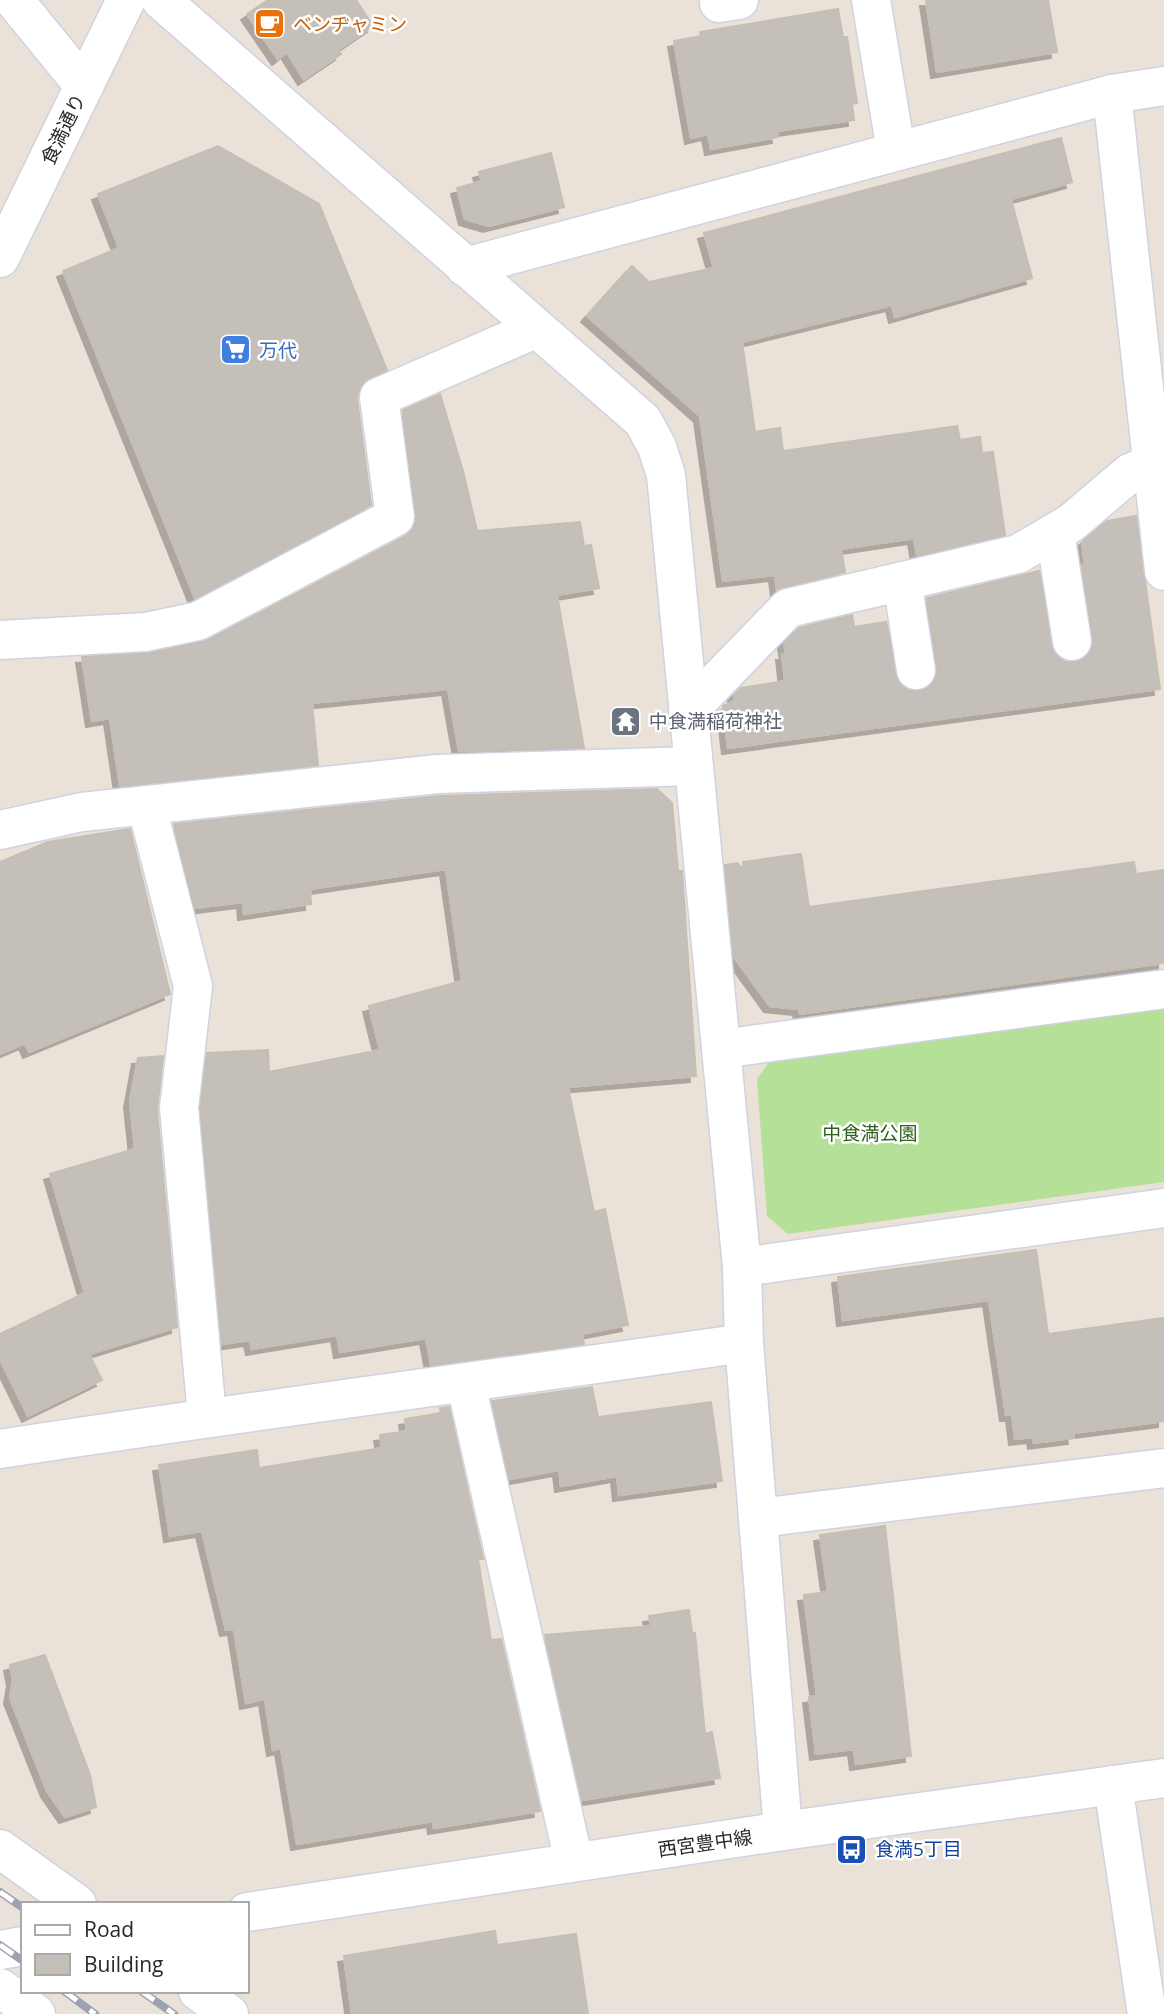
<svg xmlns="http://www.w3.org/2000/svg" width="1164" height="2014" font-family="'Open Sans','Noto Sans JP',sans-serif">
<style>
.grass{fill:#b4e097}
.building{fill:#c5bfb9;stroke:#c5beb3;stroke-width:2;filter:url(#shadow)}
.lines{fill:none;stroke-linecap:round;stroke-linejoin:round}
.street-casing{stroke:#cfd3e1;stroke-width:41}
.secondary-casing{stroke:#cfd3e1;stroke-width:41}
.street{stroke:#fff;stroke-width:38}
.secondary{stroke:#fff;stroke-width:38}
.rail-casing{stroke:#9da1b2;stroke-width:8}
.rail{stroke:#fff;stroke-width:5;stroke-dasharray:16;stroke-linecap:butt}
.labels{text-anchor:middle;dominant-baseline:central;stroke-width:5;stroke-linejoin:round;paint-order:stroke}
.food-label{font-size:19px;fill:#c56008;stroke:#fff;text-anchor:start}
.street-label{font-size:19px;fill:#282828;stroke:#fff}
.shop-label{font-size:19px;fill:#366cbe;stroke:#fff;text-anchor:start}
.worship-label{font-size:19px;fill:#5b616d;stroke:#fff;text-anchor:start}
.park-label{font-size:19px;fill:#2e611b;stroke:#fff}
.transit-label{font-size:19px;fill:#164399;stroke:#fff;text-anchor:start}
</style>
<defs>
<filter id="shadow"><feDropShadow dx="-6" dy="6" stdDeviation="0" flood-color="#0004"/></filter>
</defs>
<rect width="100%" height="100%" fill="#eae2d9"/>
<polygon class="grass" points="1164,1004 1164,1182 788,1234 767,1216 757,1079 773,1057"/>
<g class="building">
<polygon points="268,0 356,0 373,26 338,50 341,54 304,79 287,52 278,59 247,14"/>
<polygon points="926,0 1048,0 1057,52 937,72"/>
<polygon points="838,9 843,37 847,37 857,103 852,104 854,120 777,131 778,137 711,149 708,134 691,138 674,41 701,36 700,32"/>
<polygon points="1061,138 1072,182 1011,199 1032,278 895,317 892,305 742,342 755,432 780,428 783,451 957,426 960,440 980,437 982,453 993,452 1005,535 917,555 914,538 841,549 845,572 777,590 775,575 723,581 700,416 587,316 632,266 649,282 714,268 704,233"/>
<polygon points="218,146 319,204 387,370 360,386 357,399 371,505 195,598 63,271 119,248 98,194"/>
<polygon points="551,153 564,207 489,226 465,219 457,188 482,181 479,172"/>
<polygon points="440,394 463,471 477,531 580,522 584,546 591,545 599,588 557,595 584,748 459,751 448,689 312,703 318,765 120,786 110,718 92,721 82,657 150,653 208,640 406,536 415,526 417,514 403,410"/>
<polygon points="1136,516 1160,689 728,748 723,706 735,701 734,695 741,688 785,681 782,654 786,654 784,643 799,628 852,615 854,627 886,622 899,683 908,690 920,691 930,687 936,678 938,667 927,598 1039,571 1055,654 1065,662 1076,662 1085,658 1092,649 1094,638 1082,565 1085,565 1082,542 1107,521"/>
<polygon points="657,789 672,803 678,871 682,871 696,1076 568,1087 594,1212 605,1209 628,1325 582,1334 584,1344 431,1365 426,1338 340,1352 337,1335 252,1349 250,1340 222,1344 201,1108 207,1053 268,1050 269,1072 380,1050 369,1006 462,981 446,869 310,889 311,904 244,914 243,902 196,908 174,824 439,796"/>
<polygon points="130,829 170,994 29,1052 25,1043 0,1054 0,862 48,842"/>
<polygon points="801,854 809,907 1134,862 1136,874 1164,870 1164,963 800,1014 799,1009 770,1006 734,957 725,865 737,863 744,870 743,862"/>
<polygon points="163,1056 157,1110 177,1327 89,1354 102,1380 28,1416 0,1359 0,1334 85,1293 50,1174 135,1149 130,1102 138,1058"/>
<polygon points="1036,1250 1048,1334 1164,1318 1164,1421 1073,1433 1074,1438 1034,1443 1033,1437 1015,1439 1012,1415 1006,1415 989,1300 843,1320 838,1277"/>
<polygon points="592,1387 598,1417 711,1402 722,1481 619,1495 617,1476 561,1486 559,1470 510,1479 492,1401"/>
<polygon points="449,1407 483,1559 478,1559 491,1640 501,1639 540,1811 434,1828 433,1821 297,1844 281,1748 273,1750 265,1699 246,1703 234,1629 226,1630 202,1531 170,1536 159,1465 257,1450 259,1468 382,1448 380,1435 407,1431 405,1419 441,1413 440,1408"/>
<polygon points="885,1526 911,1756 856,1764 854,1749 816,1754 809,1697 817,1696 804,1595 828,1592 820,1535"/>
<polygon points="689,1610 692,1633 695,1633 705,1734 712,1732 720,1778 582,1800 545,1635 651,1626 649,1616"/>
<polygon points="45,1655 90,1775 96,1807 65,1817 47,1791 10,1698 13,1680 10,1665"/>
<polygon points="495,1931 497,1945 576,1934 588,2014 352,2014 344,1956"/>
</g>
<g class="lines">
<defs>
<g id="street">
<polyline points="14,0 84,86"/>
<polyline points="161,0 643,421 657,447 666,475 742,1267 744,1343 783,1831"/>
<polyline points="871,0 896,151"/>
<polyline points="719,3 739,0"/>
<polyline points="1112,94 1164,571"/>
<polyline points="465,267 1112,94 1164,86"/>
<polyline points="1055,533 1072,641"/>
<polyline points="902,581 916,670"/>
<polyline points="0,640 146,632 198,621 395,517 379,397 535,329"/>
<polyline points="688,711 788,608 1018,554 1071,523 1130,473 1151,464"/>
<polyline points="147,807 193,986 179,1108 207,1416"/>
<polyline points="0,830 82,812 437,774 693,766"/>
<polyline points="721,1049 1164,989"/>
<polyline points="742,1267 1164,1208"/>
<polyline points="466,1384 574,1862"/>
<path d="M 0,1449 C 247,1411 496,1379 744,1343"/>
<polyline points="759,1518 1164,1468"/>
<polyline points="1113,1785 1147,2014"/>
<polyline points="0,1849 77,1904"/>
<polyline points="0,1988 36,2014"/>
<polyline points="198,1991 229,2014"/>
</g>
<g id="secondary">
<polyline points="0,258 126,0"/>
<polyline points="247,1912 783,1831 1164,1778"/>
<polyline points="0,1950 23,1946"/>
</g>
</defs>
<use href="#street" class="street-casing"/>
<use href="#secondary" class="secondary-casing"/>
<use href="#street" class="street"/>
<use href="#secondary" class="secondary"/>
<defs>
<g id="rail">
<polyline points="0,1892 23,1908"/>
<polyline points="0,1945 23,1961"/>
<polyline points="64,1991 95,2014"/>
<polyline points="141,1991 174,2014"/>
</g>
</defs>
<use href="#rail" class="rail-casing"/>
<use href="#rail" class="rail"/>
</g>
<defs>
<symbol id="cafe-square" viewBox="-11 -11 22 22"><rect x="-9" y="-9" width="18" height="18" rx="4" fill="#e8710a" stroke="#fff"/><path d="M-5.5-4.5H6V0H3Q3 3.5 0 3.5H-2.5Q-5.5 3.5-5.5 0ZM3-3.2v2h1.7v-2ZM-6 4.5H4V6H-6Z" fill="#fff"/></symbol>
<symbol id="supermarket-square" viewBox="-11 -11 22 22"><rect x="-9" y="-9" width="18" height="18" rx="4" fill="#3f7fe0" stroke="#fff"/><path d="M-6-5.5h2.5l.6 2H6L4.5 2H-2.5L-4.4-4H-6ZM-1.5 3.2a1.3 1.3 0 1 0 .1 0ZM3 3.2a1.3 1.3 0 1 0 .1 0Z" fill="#fff"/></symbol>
<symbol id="temple-square" viewBox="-11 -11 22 22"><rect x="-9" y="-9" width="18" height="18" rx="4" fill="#6b7280" stroke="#fff"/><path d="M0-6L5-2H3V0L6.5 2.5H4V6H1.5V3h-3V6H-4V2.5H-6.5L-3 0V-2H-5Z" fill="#fff"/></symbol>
<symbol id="bus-square" viewBox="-11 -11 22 22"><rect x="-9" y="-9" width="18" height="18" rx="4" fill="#1a4fb4" stroke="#fff"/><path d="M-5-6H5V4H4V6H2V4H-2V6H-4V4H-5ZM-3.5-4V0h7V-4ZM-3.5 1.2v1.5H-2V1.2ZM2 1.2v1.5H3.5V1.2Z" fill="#fff"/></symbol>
</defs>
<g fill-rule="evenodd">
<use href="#cafe-square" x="252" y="6" width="35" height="35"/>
<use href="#supermarket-square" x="218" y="332" width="35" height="35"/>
<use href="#temple-square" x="608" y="704" width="35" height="35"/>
<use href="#bus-square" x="834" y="1832" width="35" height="35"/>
</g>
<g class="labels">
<g class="food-label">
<text x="293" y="24">ベンヂャミン</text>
</g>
<g class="street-label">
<text transform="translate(63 129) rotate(-64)">食満通り</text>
<text transform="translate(705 1843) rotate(-8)">西宮豊中線</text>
</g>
<g class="shop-label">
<text x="259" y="350">万代</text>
</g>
<g class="worship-label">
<text x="649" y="721">中食満稲荷神社</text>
</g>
<g class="park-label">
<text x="870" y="1133">中食満公園</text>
</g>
<g class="transit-label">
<text x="875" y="1849">食満5丁目</text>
</g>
</g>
<rect x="21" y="1902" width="228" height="91" fill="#ffffff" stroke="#a9a9a9" stroke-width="2"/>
<rect x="35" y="1925" width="35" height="10" fill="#ffffff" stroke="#a9a9a9" stroke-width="2"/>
<text x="84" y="1937" font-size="21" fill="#282828">Road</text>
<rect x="35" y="1954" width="35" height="21" fill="#c5bfb9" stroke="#a9a9a9" stroke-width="2"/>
<text x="84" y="1972" font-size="21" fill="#282828">Building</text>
</svg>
